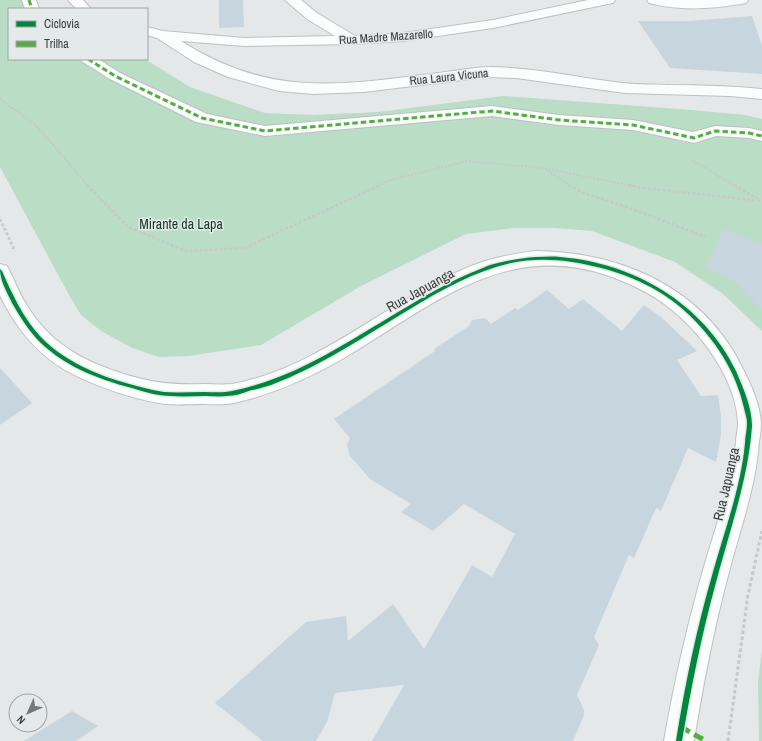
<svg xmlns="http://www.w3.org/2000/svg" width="762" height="741" font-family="'Archivo Narrow',sans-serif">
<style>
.green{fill:#baddc6}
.building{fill:#c7d5df}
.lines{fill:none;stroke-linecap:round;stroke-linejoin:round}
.pedestrian-casing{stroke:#bec0c1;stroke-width:2}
.minor-casing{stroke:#bec0c1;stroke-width:2}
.path-far2{stroke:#c7c8c8;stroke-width:2;stroke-dasharray:2 1.5;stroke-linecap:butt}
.path-far1{stroke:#c7c8c8;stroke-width:2.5;stroke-dasharray:3 2;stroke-linecap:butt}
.path{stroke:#c7c8c8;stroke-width:3;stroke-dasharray:3.5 2.5;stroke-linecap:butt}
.pedestrian{fill:#fbfcfc;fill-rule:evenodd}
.minor{fill:#fbfcfc;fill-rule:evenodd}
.quiet-far1{stroke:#55ad46;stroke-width:3;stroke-dasharray:5.5 3;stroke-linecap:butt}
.quiet{stroke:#55ad46;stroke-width:5;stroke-dasharray:10 5;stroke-linecap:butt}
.cycleway-casing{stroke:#e4e9ea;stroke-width:3}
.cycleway{fill:#00873e;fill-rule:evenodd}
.labels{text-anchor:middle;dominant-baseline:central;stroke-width:3;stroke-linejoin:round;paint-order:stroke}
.far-street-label{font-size:12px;fill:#3b3d3d;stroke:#e4e9ea}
.park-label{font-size:14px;fill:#143821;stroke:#e4e9ea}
.street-label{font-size:14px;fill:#3b3d3d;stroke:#e4e9ea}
</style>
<rect width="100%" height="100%" fill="#e5e8e9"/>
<g class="green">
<polygon points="0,0 36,0 38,9 9,9 9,59 145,59 190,87 265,113 311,115 379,112 503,96 692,110 745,115 762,119 762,331 723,294 675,262 592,231 555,228 513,228 466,234 361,286 261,345 189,356 159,357 132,348 101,331 81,315 69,295 0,167"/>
<polygon points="762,650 762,741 759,741 758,682"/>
</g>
<g class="building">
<polygon points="219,0 243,0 244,27 219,28"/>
<polygon points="752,16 762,46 762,74 670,68 638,21 689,21"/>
<polygon points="724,229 762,244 762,311 732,279 705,268"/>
<polygon points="547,290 569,309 583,299 622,331 644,305 661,317 697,351 677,360 701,396 718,395 721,416 721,435 716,462 688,448 661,511 656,508 634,558 629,555 594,637 599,645 577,695 584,710 584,715 573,741 372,741 404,685 335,693 327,722 316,741 263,741 215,703 306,622 346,616 348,641 393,604 424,649 472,565 492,577 515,534 464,504 433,531 401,512 411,504 370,479 350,456 347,445 350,438 334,419 435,351 434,349 469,326 472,320 485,318 491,324 515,308 518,310"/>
<polygon points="0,368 32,403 0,425"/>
<polygon points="72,711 98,726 76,741 24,741"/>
</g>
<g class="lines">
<defs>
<g id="pedestrian">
<polygon points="22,0 36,0 39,9 25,9"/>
<polygon points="80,59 98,59 120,73 207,114 265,126 492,106 559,115 633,120 693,132 715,126 749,128 762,131 762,141 749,138 716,136 694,143 633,130 559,125 492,116 265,136 196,122 110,79 83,62"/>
</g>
<g id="minor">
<polygon points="68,0 83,0 91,9 76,9"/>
<path d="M 285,0 L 301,0 L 317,13 L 355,36 L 403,33 L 493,20 L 588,0 L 615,0 L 613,3 L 608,4 L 493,28 L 403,41 L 353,44 L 244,46 L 181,41 C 264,94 329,87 422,75 C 444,73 467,68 488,67 C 533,67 579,78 623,83 C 638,85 654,84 669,85 C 700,85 731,86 762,89 L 762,99 L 730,96 L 625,93 L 516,78 L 487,77 L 364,92 L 313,94 L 279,91 L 228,77 L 194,62 L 157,38 L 147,35 L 147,27 L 163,31 L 244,38 L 335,36 L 307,19 Z"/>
<path d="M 647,0 L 748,0 L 746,3 L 741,4 C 709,9 680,11 649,3 Z"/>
<path d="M 536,251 C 622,252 704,288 743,369 C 751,385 760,404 761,423 C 761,429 760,436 759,442 C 756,487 740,529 729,572 C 714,628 703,684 694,741 L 664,741 C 674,683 687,626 703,570 C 715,528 731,486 736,442 C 736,436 738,430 738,424 C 737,384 707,341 679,316 C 659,297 634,285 609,276 C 504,239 429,308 344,358 C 310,378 273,394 234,403 C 224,405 213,404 203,404 C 191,404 178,405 165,404 C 135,400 91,385 65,370 C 40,355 23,336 9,312 C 6,307 2,300 0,295 C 0,286 0,273 0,264 L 7,266 C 14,279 19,294 28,307 C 53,348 93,366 138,378 C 161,384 180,385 204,384 C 213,384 223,385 232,384 C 326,367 396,291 485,261 C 502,256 518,253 536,251 Z"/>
</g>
</defs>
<use href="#pedestrian" class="pedestrian-casing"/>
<use href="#minor" class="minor-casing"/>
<g class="path-far2">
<polyline points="0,99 36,125 88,186"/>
<polyline points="692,160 735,186"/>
<polyline points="545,169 571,186"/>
<polyline points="378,186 390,180 467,161 543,168 633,186"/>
</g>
<g class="path-far1">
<polyline points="87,185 128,227 186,251 245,248 380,185"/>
<polyline points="569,185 581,192 627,207 706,237"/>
<polyline points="628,185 645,188 762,201"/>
<polyline points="734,185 760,200"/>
<polyline points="0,219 15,251"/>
</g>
<polyline class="path" points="728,741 748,595 762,531"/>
<use href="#pedestrian" class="pedestrian"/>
<use href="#minor" class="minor"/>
<g class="quiet-far1">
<polyline points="29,0 32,9"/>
<polyline points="88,59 115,76 202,118 265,131 492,111 559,120 633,125 694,138 715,131 749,133 762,136"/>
</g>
<polyline class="quiet" points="681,727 706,741"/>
<defs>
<path id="cycleway" d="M 536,257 C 544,257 552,256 560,257 C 634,263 703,303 736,371 C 743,388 752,407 752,426 C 748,481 729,532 715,586 C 701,637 691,689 682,741 L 676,741 C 685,684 697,627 713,572 C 725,529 741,487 745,443 C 745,437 747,430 747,423 C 747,418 745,413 744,408 C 736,371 714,338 687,313 C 663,290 630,275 597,267 C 569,260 540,257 511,263 C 475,271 441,290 410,309 C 365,336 321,366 271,385 C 265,387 258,389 252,390 C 243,393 235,396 227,396 C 220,397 213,396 206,396 C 194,396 183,397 171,396 C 157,396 145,392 132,388 C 97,379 61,365 36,338 C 27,328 19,315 12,303 C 7,292 0,281 0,269 L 2,271 C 12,294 23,317 39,335 C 60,358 90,372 119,381 C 134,385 149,390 164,392 C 177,393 191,392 205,392 C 214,392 223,393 232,391 C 298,378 353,338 410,305 C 430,293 451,281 473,272 C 479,270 484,267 490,265 C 505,261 520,258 536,257 Z"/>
</defs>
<use href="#cycleway" class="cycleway-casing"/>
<use href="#cycleway" class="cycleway"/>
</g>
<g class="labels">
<g class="far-street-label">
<text transform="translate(386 37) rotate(-4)">Rua Madre Mazarello</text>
<text transform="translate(449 77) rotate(-6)">Rua Laura Vicuna</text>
</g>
<g class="park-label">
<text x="181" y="224">Mirante da Lapa</text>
</g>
<g class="street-label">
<text transform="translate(420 290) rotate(-29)">Rua Japuanga</text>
<text transform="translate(726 484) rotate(-77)">Rua Japuanga</text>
</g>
</g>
<rect x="8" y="8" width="140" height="52" fill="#e4e9ea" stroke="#a0a4a5"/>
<rect x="16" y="21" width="20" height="6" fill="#00873e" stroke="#a0a4a5"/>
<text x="44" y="28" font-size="12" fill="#3b3d3d">Ciclovia</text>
<rect x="16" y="41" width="20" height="6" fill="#55ad46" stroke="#a0a4a5"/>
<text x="44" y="48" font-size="12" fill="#3b3d3d">Trilha</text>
<g transform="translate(28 713) rotate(225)"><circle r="19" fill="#e4e9ea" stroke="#a0a4a5"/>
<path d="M0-3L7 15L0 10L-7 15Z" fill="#767979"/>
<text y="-6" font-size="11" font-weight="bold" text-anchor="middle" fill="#3b3d3d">N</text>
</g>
</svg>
